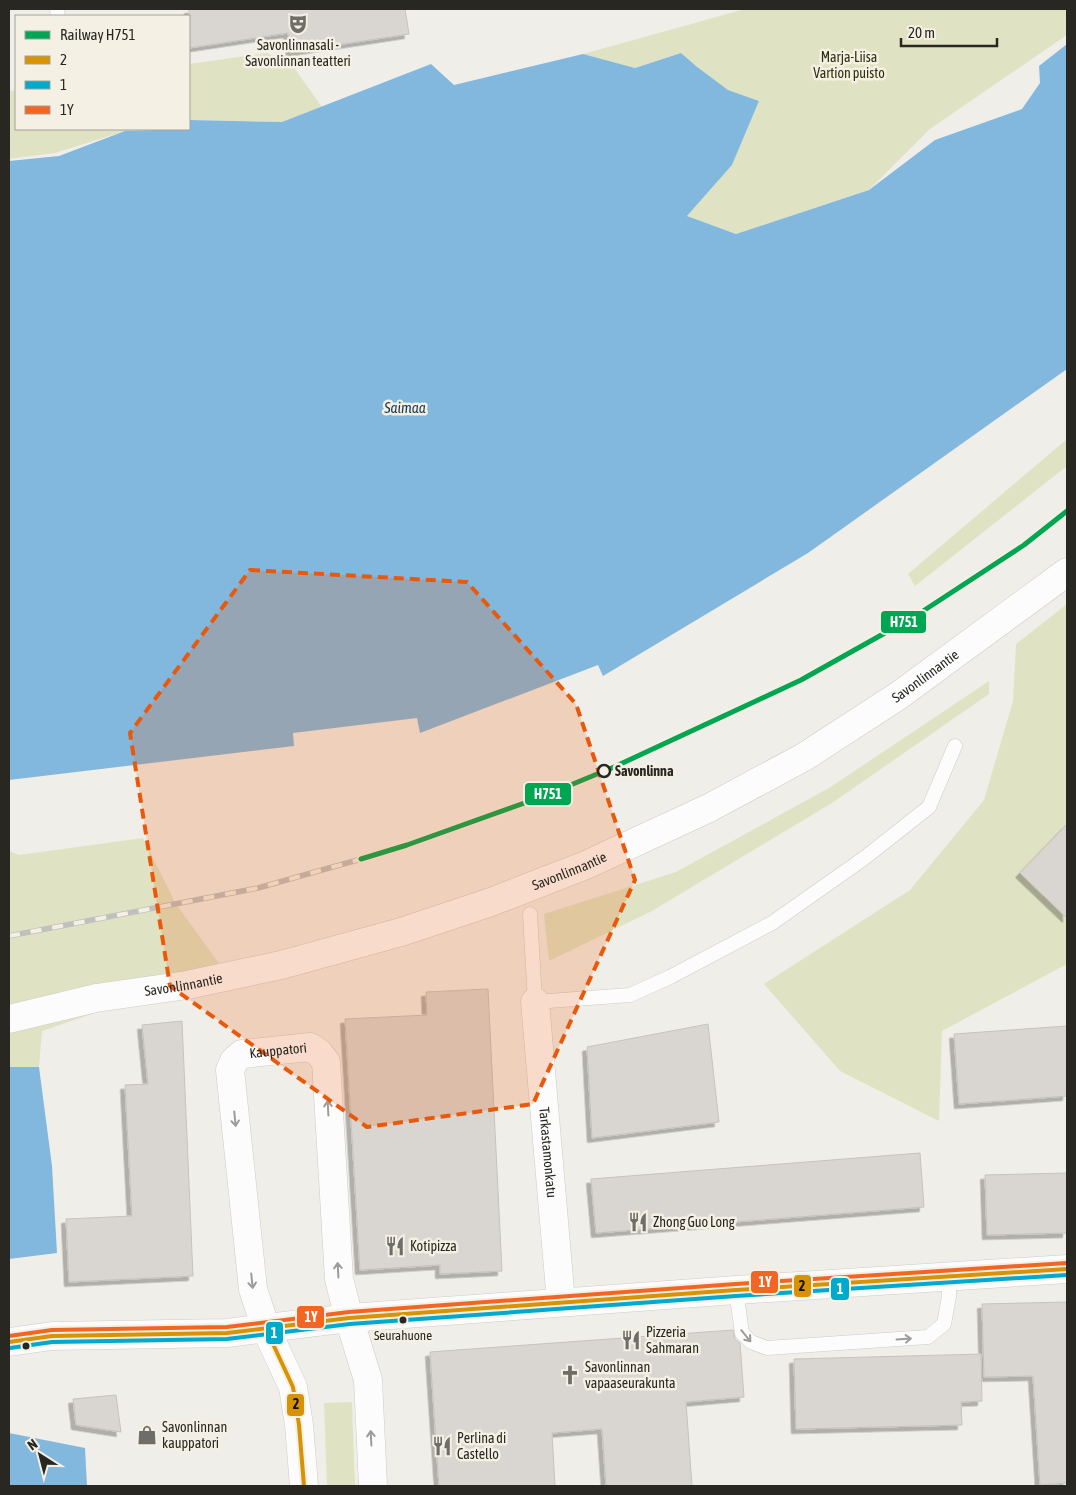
<svg xmlns="http://www.w3.org/2000/svg" width="1076" height="1495" font-family="'Asap Condensed',sans-serif">
<style>
.green{fill:#e0e3c3}
.water{fill:#83b8de}
.building{fill:#d9d6d2;stroke:#c6c3bf;filter:url(#shadow)}
.lines{fill:none;stroke-linecap:round;stroke-linejoin:round}
.lane-casing{stroke:#cdcbc6;stroke-width:15}
.street-casing{stroke:#cdcbc6;stroke-width:29}
.secondary-casing{stroke:#cdcbc6;stroke-width:29}
.highway-casing{stroke:#cdcbc6;stroke-width:29}
.lane{stroke:#fdfcfc;stroke-width:14}
.street{stroke:#fdfcfc;stroke-width:28}
.secondary{stroke:#fdfcfc;stroke-width:28}
.highway{stroke:#fdfcfc;stroke-width:28}
.rail-casing{stroke:#c0c0be;stroke-width:5.5}
.rail{stroke:#f4f0e4;stroke-width:4;stroke-dasharray:11;stroke-linecap:butt}
.bus-1-casing{stroke:#f4f0e4;stroke-width:8}
.bus-2-casing{stroke:#f4f0e4;stroke-width:8}
.bus-3-casing{stroke:#f4f0e4;stroke-width:8}
.bus-1{stroke:#d89305;stroke-width:4}
.bus-2{stroke:#00a9ce;stroke-width:4}
.bus-3{stroke:#f26522;stroke-width:4}
.rail-1-casing{stroke:#f4f0e4;stroke-width:9}
.rail-1{stroke:#00a651;stroke-width:5}
.oneway{stroke:#9d9c9a}
.marked{fill:#e8590c;fill-opacity:0.2;stroke:#e8590c;stroke-width:4;stroke-dasharray:10 6;stroke-linejoin:round}
.stop-dot{fill:#f4f0e4;stroke:#282722;stroke-width:2.5}
.bus-dot{fill:#282722;stroke:#f4f0e4;stroke-width:2}
.labels{text-anchor:middle;dominant-baseline:central;stroke-width:5;stroke-linejoin:round;paint-order:stroke}
.bus-label{font-size:13px;fill:#282722;stroke:#f4f0e4}
.poi-label{font-size:14px;fill:#282722;stroke:#f4f0e4;text-anchor:start}
.park-label{font-size:14px;fill:#2d310b;stroke:#f4f0e4}
.street-label{font-size:14px;fill:#282722;stroke:#f4f0e4}
.stop-label{font-size:14px;font-weight:bold;fill:#282722;stroke:#f4f0e4;text-anchor:start}
.water-label{font-size:15px;font-style:italic;fill:#15364d;stroke:#f4f0e4}
.line-badge{stroke:#f4f0e4;stroke-width:2}
.badge-label{font-size:14px;text-anchor:middle;font-weight:bold;fill:#fff}
.pale-badge-label{font-size:14px;text-anchor:middle;font-weight:bold;fill:#111}
</style>
<defs>
<filter id="shadow"><feDropShadow dx="-4.5" dy="4.5" stdDeviation="0" flood-color="#0004"/></filter>
</defs>
<rect width="100%" height="100%" fill="#f0eee8"/>
<g class="green">
<polygon points="745,9 1067,9 1067,35 930,129 869,190 736,234 687,216 732,165 759,101 728,90 696,66 681,53 635,68 583,54"/>
<polygon points="267,53 292,65 322,107 282,122 189,120 189,64"/>
<polygon points="16,90 16,129 160,129 125,131 55,153 9,159 9,91"/>
<polygon points="1067,439 1067,466 915,586 908,574"/>
<polygon points="1067,604 1067,964 942,1031 939,1121 840,1071 764,984 910,890 984,800 1013,701 1016,644"/>
<polygon points="989,681 989,694 832,803 652,911 549,961 544,914 676,872 829,788"/>
<polygon points="143,838 176,904 223,969 42,1031 39,1067 9,1067 9,851 19,855"/>
<polygon points="352,1402 355,1486 327,1486 324,1403"/>
</g>
<g class="water">
<polygon points="1067,44 1067,369 808,553 603,676 598,665 420,733 417,718 293,733 294,746 9,780 9,161 59,156 125,131 189,129 189,120 282,122 431,64 454,85 583,54 635,68 681,53 696,66 728,90 759,101 732,165 687,216 736,234 869,190 935,140 1022,109 1040,83 1039,66"/>
<polygon points="9,1067 39,1067 52,1166 57,1253 9,1259"/>
<polygon points="9,1433 85,1448 87,1486 9,1486"/>
</g>
<g class="building">
<polygon points="189,9 405,9 409,34 291,52 288,33 189,48"/>
<polygon points="1067,824 1067,918 1020,873"/>
<polygon points="488,989 502,1271 440,1274 440,1265 360,1270 345,1019 427,1015 426,992"/>
<polygon points="182,1021 193,1276 69,1282 66,1219 132,1216 125,1085 148,1084 142,1025"/>
<polygon points="708,1024 719,1122 592,1138 587,1047"/>
<polygon points="1067,1026 1067,1096 959,1104 954,1034"/>
<polygon points="920,1153 924,1207 596,1233 591,1179"/>
<polygon points="1067,1173 1067,1233 987,1235 985,1175"/>
<polygon points="1067,1302 1067,1483 1040,1485 1033,1376 984,1377 982,1304"/>
<polygon points="733,1330 735,1339 740,1343 744,1397 686,1402 692,1486 606,1486 602,1429 552,1433 555,1486 439,1486 430,1352"/>
<polygon points="981,1354 982,1401 961,1402 962,1425 796,1429 794,1359"/>
<polygon points="116,1395 121,1432 76,1425 73,1399"/>
</g>
<g class="lines">
<defs>
<g id="lane">
<polyline points="57,9 58,16"/>
<polyline points="530,914 535,1002 630,995 670,977 772,923 863,859 929,807 955,746"/>
<polyline points="736,1290 742,1333 751,1342 767,1348 928,1337 944,1324 949,1296 949,1276"/>
</g>
<g id="street">
<path id="s1" d="M 535,1002 L 561,1302"/>
<path id="s2" d="M 266,1329 L 253,1289 L 230,1070 L 234,1061 L 242,1054 L 310,1047 L 319,1053 L 326,1062 L 339,1279 L 349,1318"/>
</g>
<g id="secondary">
<polyline points="349,1318 368,1380 373,1486"/>
<polyline points="266,1329 293,1387 299,1425 304,1486"/>
<polyline points="9,1342 52,1336 227,1333 349,1318 736,1290 1067,1269"/>
</g>
<g id="highway">
<path id="s3" d="M 9,1019 L 96,998 L 187,985 L 281,965 L 401,932 L 491,902 L 586,865 L 709,808 L 804,757 L 898,696 L 1067,572"/>
</g>
</defs>
<use href="#lane" class="lane-casing"/>
<use href="#street" class="street-casing"/>
<use href="#secondary" class="secondary-casing"/>
<use href="#highway" class="highway-casing"/>
<use href="#lane" class="lane"/>
<use href="#street" class="street"/>
<use href="#secondary" class="secondary"/>
<use href="#highway" class="highway"/>
<defs>
<polyline id="rail" points="9,936 258,888 361,859"/>
</defs>
<use href="#rail" class="rail-casing"/>
<use href="#rail" class="rail"/>
<defs>
<g id="bus-1">
<polyline points="266,1329 293,1387 299,1425 304,1486"/>
<polyline points="9,1342 52,1336 227,1333 349,1318 736,1290 1067,1269"/>
</g>
<polyline id="bus-2" points="10,1348 52,1342 227,1339 350,1324 736,1296 1067,1275"/>
<polyline id="bus-3" points="9,1336 52,1330 227,1327 349,1312 736,1284 1067,1263"/>
</defs>
<use href="#bus-1" class="bus-1-casing"/>
<use href="#bus-2" class="bus-2-casing"/>
<use href="#bus-3" class="bus-3-casing"/>
<use href="#bus-1" class="bus-1"/>
<use href="#bus-2" class="bus-2"/>
<use href="#bus-3" class="bus-3"/>
<defs>
<polyline id="rail-1" points="361,859 407,845 544,796 614,767 801,680 917,615 1024,545 1067,511"/>
</defs>
<use href="#rail-1" class="rail-1-casing"/>
<use href="#rail-1" class="rail-1"/>
</g>
<defs><path id="oneway-shaft" d="M-6 0H5M1.5-3L5.5 0L1.5 3" fill="none" stroke-width="1.6" stroke-linecap="round" stroke-linejoin="round" transform="scale(1.25)"/></defs>
<g class="oneway">
<use href="#oneway-shaft" transform="translate(328 1108) rotate(-93)"/>
<use href="#oneway-shaft" transform="translate(235 1119) rotate(84)"/>
<use href="#oneway-shaft" transform="translate(338 1270) rotate(-93)"/>
<use href="#oneway-shaft" transform="translate(252 1281) rotate(84)"/>
<use href="#oneway-shaft" transform="translate(746 1336) rotate(51)"/>
<use href="#oneway-shaft" transform="translate(904 1339) rotate(-4)"/>
<use href="#oneway-shaft" transform="translate(371 1438) rotate(-93)"/>
</g>
<path class="marked" d="M 250,570 L 467,582 L 576,704 L 635,880 L 533,1104 L 367,1127 L 170,986 L 130,733 Z"/>
<defs>
<symbol id="theatre-bare" viewBox="-9 -9 18 18"><path d="M-5-5.5Q0-4 5-5.5V0Q5 5 0 6Q-5 5-5 0ZM-3.3-2.5H-1v1.5H-3.3ZM1-2.5H3.3v1.5H1ZM-2.8 1Q0 5.5 2.8 1Z" fill="#6e6d67" stroke="#f4f0e4" stroke-width="2.5" paint-order="stroke"/></symbol>
<symbol id="restaurant-bare" viewBox="-9 -9 18 18"><path d="M-5-6h1v4h1v-4h1v4h1v-4h1v5L-1.5 .5V6h-2V.5L-5-1ZM5-6V6H3V1.5H1.5Q1.5-4 5-6Z" fill="#6e6d67" stroke="#f4f0e4" stroke-width="2.5" paint-order="stroke"/></symbol>
<symbol id="church-bare" viewBox="-9 -9 18 18"><path d="M-1.2-6h2.4v3.5h3.3v2.4h-3.3V6h-2.4V-.1h-3.3v-2.4h3.3Z" fill="#6e6d67" stroke="#f4f0e4" stroke-width="2.5" paint-order="stroke"/></symbol>
<symbol id="shop-bare" viewBox="-9 -9 18 18"><path d="M-5-2.5h2.3a2.7 3.5 0 0 1 5.4 0H5L5.5 6h-11ZM-1.5-2.5h3a1.5 2.3 0 0 0-3 0Z" fill="#6e6d67" stroke="#f4f0e4" stroke-width="2.5" paint-order="stroke"/></symbol>
</defs>
<g fill-rule="evenodd">
<use href="#theatre-bare" x="284" y="10" width="28" height="28"/>
<use href="#restaurant-bare" x="624" y="1208" width="28" height="28"/>
<use href="#restaurant-bare" x="381" y="1232" width="28" height="28"/>
<use href="#restaurant-bare" x="617" y="1326" width="28" height="28"/>
<use href="#church-bare" x="556" y="1361" width="28" height="28"/>
<use href="#shop-bare" x="133" y="1421" width="28" height="28"/>
<use href="#restaurant-bare" x="428" y="1432" width="28" height="28"/>
</g>
<circle class="stop-dot" cx="604" cy="771" r="6"/>
<g class="bus-dot">
<circle cx="403" cy="1320" r="4.5"/>
<circle cx="26" cy="1346" r="4.5"/>
</g>
<g class="labels">
<g class="bus-label">
<text x="403" y="1335">Seurahuone</text>
</g>
<g class="poi-label">
<text x="298" y="45" text-anchor="middle">Savonlinnasali -<tspan x="298" dy="16">Savonlinnan teatteri</tspan></text>
<text x="653" y="1222">Zhong Guo Long</text>
<text x="410" y="1246">Kotipizza</text>
<text x="646" y="1332">Pizzeria<tspan x="646" dy="16">Sahmaran</tspan></text>
<text x="585" y="1367">Savonlinnan<tspan x="585" dy="16">vapaaseurakunta</tspan></text>
<text x="162" y="1427">Savonlinnan<tspan x="162" dy="16">kauppatori</tspan></text>
<text x="457" y="1438">Perlina di<tspan x="457" dy="16">Castello</tspan></text>
</g>
<g class="park-label">
<text x="849" y="57">Marja-Liisa<tspan x="849" dy="16">Vartion puisto</tspan></text>
</g>
<g class="street-label">
<text stroke="none"><textPath href="#s3" startOffset="988">Savonlinnantie</textPath></text>
<text stroke="none"><textPath href="#s3" startOffset="581">Savonlinnantie</textPath></text>
<text stroke="none"><textPath href="#s3" startOffset="178">Savonlinnantie</textPath></text>
<text stroke="none"><textPath href="#s2" startOffset="319">Kauppatori</textPath></text>
<text stroke="none"><textPath href="#s1" startOffset="151">Tarkastamonkatu</textPath></text>
</g>
<g class="stop-label">
<text x="615" y="771">Savonlinna</text>
</g>
<g class="water-label">
<text x="405" y="407">Saimaa</text>
</g>
</g>
<g class="line-badge">
<rect x="880" y="610" width="47" height="24" rx="5" fill="#00a651"/>
<rect x="524" y="782" width="48" height="24" rx="5" fill="#00a651"/>
<rect x="750" y="1270" width="29" height="24" rx="5" fill="#f26522"/>
<rect x="793" y="1274" width="19" height="24" rx="5" fill="#d89305"/>
<rect x="830" y="1277" width="20" height="24" rx="5" fill="#00a9ce"/>
<rect x="296" y="1305" width="29" height="24" rx="5" fill="#f26522"/>
<rect x="265" y="1321" width="19" height="24" rx="5" fill="#00a9ce"/>
<rect x="286" y="1393" width="19" height="24" rx="5" fill="#d89305"/>
</g>
<g class="badge-label">
<text x="904" y="627">H751</text>
<text x="548" y="799">H751</text>
<text x="765" y="1287">1Y</text>
<text x="840" y="1294">1</text>
<text x="311" y="1322">1Y</text>
<text x="274" y="1338">1</text>
</g>
<g class="pale-badge-label">
<text x="802" y="1291">2</text>
<text x="296" y="1409">2</text>
</g>
<rect width="1076" height="1495" fill="none" stroke="#282722" stroke-width="20"/>
<rect x="15" y="15" width="175" height="115" fill="#f4f0e4" stroke="#a2a096"/>
<rect x="25" y="31" width="25" height="8" fill="#00a651" stroke="#a2a096"/>
<text x="60" y="40" font-size="15" fill="#282722">Railway H751</text>
<rect x="25" y="56" width="25" height="8" fill="#d89305" stroke="#a2a096"/>
<text x="60" y="65" font-size="15" fill="#282722">2</text>
<rect x="25" y="81" width="25" height="8" fill="#00a9ce" stroke="#a2a096"/>
<text x="60" y="90" font-size="15" fill="#282722">1</text>
<rect x="25" y="106" width="25" height="8" fill="#f26522" stroke="#a2a096"/>
<text x="60" y="115" font-size="15" fill="#282722">1Y</text>
<g transform="translate(40 1455) rotate(324)" stroke="#f4f0e4" stroke-width="4" paint-order="stroke">
<path d="M0-4L9 19L0 12L-9 19Z" fill="#282722"/>
<text y="-8" font-size="14" font-weight="bold" text-anchor="middle" fill="#282722">N</text>
</g>
<path d="M901 38v8h96v-8" fill="none" stroke="#282722" stroke-width="2.5"/>
<text x="908" y="38" font-size="15" fill="#282722" stroke="#f4f0e4" stroke-width="4" paint-order="stroke">20 m</text>
</svg>
